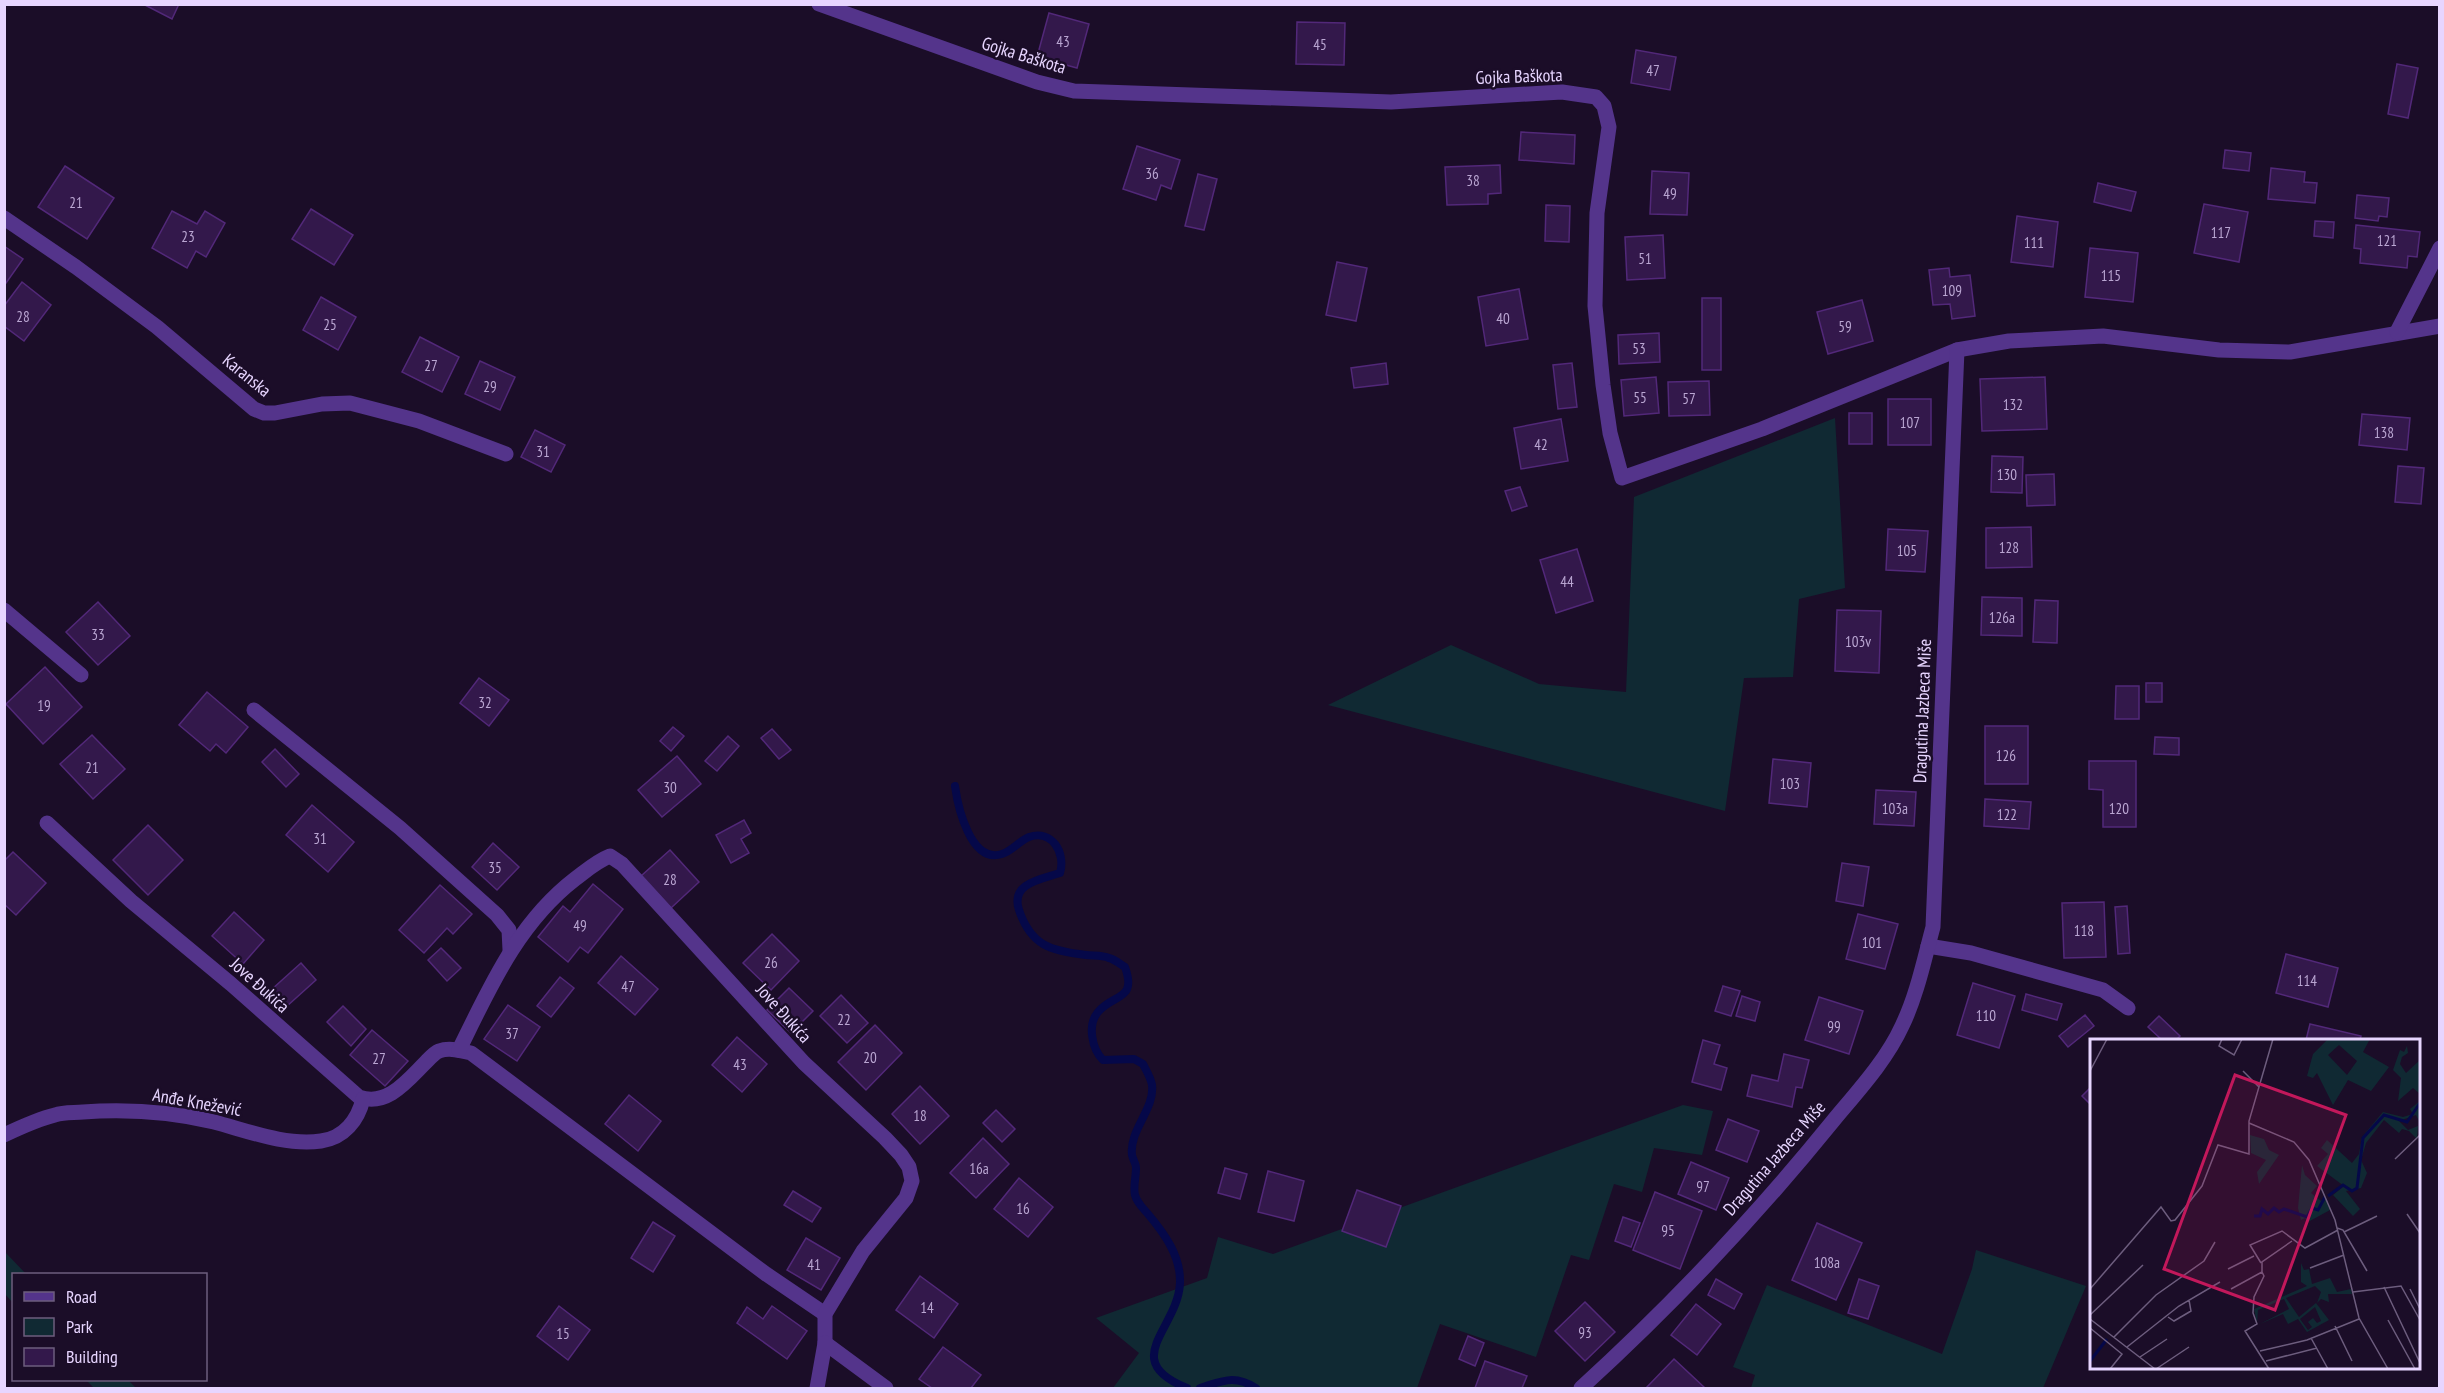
<svg xmlns="http://www.w3.org/2000/svg" width="2444" height="1393" font-family="'PT Sans Narrow',sans-serif">
<style>
.green{fill:#102933}
.lines{fill:none;stroke-linecap:round;stroke-linejoin:round}
.stream{stroke:#050849;stroke-width:8}
.building{fill:#33184b;stroke:#522879;stroke-width:1.5}
.minor{stroke:#54348b;stroke-width:15}
.labels{text-anchor:middle;dominant-baseline:central;stroke-width:5;stroke-linejoin:round;paint-order:stroke}
.number-label{font-size:15px;fill:#baa6d2}
.street-label{font-size:18px;fill:#e7d5ff;stroke:#1b0d28}
.inset-river{fill:none;stroke:#050849;stroke-width:3}
.inset-road{fill:none;stroke:#6d5d7e;stroke-width:1.5}
.view{fill:#c2185b;fill-opacity:0.15;stroke:#c2185b;stroke-width:3}
.inset-edge{fill:none;stroke:#e7d5ff;stroke-width:3}
</style>
<rect width="100%" height="100%" fill="#1b0d28"/>
<g class="green">
<polygon points="1835,418 1845,588 1799,599 1793,677 1744,678 1725,811 1328,705 1451,645 1539,684 1626,692 1634,497"/>
<polygon points="1683,1105 1713,1111 1702,1155 1654,1148 1642,1192 1614,1184 1589,1260 1571,1255 1536,1357 1440,1324 1417,1388 1113,1388 1139,1353 1096,1318 1207,1278 1218,1237 1273,1254"/>
<polygon points="1976,1250 2086,1286 2043,1388 1751,1388 1755,1375 1733,1367 1767,1285 1942,1354 1972,1269"/>
<polygon points="5,1252 26,1274 14,1274 13,1303 5,1294"/>
<polygon points="86,1380 128,1380 136,1388 94,1388"/>
</g>
<g class="lines">
<g class="stream">
<path d="M 955,786 C 958,808 971,864 1002,854 C 1012,851 1019,841 1029,837 C 1052,829 1066,853 1060,873 C 1042,879 1010,883 1019,910 C 1031,946 1051,951 1086,955 C 1093,956 1102,955 1109,958 C 1114,959 1120,964 1125,967 C 1137,1001 1114,993 1098,1012 C 1087,1025 1092,1049 1103,1060 L 1134,1059 L 1143,1064 C 1146,1070 1151,1078 1152,1085 C 1155,1109 1129,1130 1132,1155 C 1133,1160 1136,1163 1136,1168 C 1136,1177 1133,1187 1135,1195 C 1137,1203 1143,1208 1148,1214 C 1164,1233 1181,1256 1180,1283 C 1178,1329 1118,1360 1187,1388"/>
<path d="M 1200,1388 C 1223,1381 1234,1374 1256,1388"/>
</g>
</g>
<g class="building">
<polygon points="143,4 179,4 172,19"/>
<polygon points="1049,13 1089,24 1077,68 1037,57"/>
<polygon points="1297,22 1345,23 1344,65 1296,64"/>
<polygon points="1636,50 1676,57 1670,90 1631,83"/>
<polygon points="2397,64 2418,68 2408,118 2388,114"/>
<polygon points="1521,132 1575,135 1574,164 1519,160"/>
<polygon points="1137,146 1180,160 1171,189 1161,185 1156,200 1123,189"/>
<polygon points="2225,150 2251,153 2249,171 2223,168"/>
<polygon points="1500,165 1501,193 1488,194 1488,204 1447,205 1445,167"/>
<polygon points="65,166 114,198 87,239 38,207"/>
<polygon points="2271,168 2305,172 2304,182 2317,183 2315,203 2268,199"/>
<polygon points="1652,171 1689,173 1687,215 1650,214"/>
<polygon points="1198,174 1217,179 1204,230 1185,226"/>
<polygon points="2098,183 2136,192 2131,211 2094,202"/>
<polygon points="2357,195 2389,198 2387,217 2379,216 2378,221 2355,218"/>
<polygon points="2204,204 2248,212 2239,262 2194,253"/>
<polygon points="1546,205 1570,206 1569,242 1545,241"/>
<polygon points="311,209 353,235 334,265 292,239"/>
<polygon points="172,211 197,224 205,211 225,223 206,257 196,251 187,268 152,248"/>
<polygon points="2017,216 2058,222 2053,267 2011,262"/>
<polygon points="2315,221 2334,222 2333,238 2314,236"/>
<polygon points="2356,225 2420,232 2417,257 2408,256 2407,268 2360,263 2361,249 2354,248"/>
<polygon points="1663,235 1665,278 1627,280 1625,237"/>
<polygon points="4,246 23,259 4,286"/>
<polygon points="2090,248 2138,253 2133,302 2085,297"/>
<polygon points="1337,262 1367,268 1356,321 1326,315"/>
<polygon points="1949,268 1950,277 1970,275 1975,316 1952,319 1950,304 1933,305 1929,270"/>
<polygon points="22,282 51,305 24,341 4,326 4,306"/>
<polygon points="1519,289 1528,339 1486,346 1478,297"/>
<polygon points="321,297 356,317 338,350 303,330"/>
<rect x="1702" y="298" width="19" height="72"/>
<polygon points="1862,300 1873,341 1828,354 1817,312"/>
<polygon points="1659,333 1660,362 1619,364 1618,335"/>
<polygon points="420,337 459,357 442,392 402,372"/>
<polygon points="480,361 515,377 500,410 465,394"/>
<polygon points="1386,363 1388,384 1354,388 1351,368"/>
<polygon points="1572,363 1577,407 1558,409 1553,365"/>
<polygon points="1656,377 1659,413 1624,416 1621,380"/>
<polygon points="2045,377 2047,429 1982,431 1980,379"/>
<polygon points="1709,381 1710,415 1669,416 1668,382"/>
<rect x="1888" y="399" width="43" height="46"/>
<rect x="1849" y="413" width="23" height="31"/>
<polygon points="2362,414 2410,418 2407,450 2359,445"/>
<polygon points="1561,419 1568,461 1521,469 1514,428"/>
<polygon points="535,430 565,445 551,472 521,457"/>
<polygon points="1992,456 2023,457 2022,493 1991,492"/>
<polygon points="2398,466 2424,468 2421,504 2395,502"/>
<polygon points="2054,474 2055,505 2027,506 2026,475"/>
<polygon points="1520,487 1527,506 1512,511 1505,491"/>
<polygon points="2031,527 2032,567 1986,568 1986,528"/>
<polygon points="1888,529 1928,531 1925,572 1886,570"/>
<polygon points="1577,549 1593,601 1556,613 1540,560"/>
<polygon points="1982,597 2022,598 2022,636 1981,635"/>
<polygon points="2035,600 2058,601 2057,643 2033,642"/>
<polygon points="98,602 130,636 98,665 66,632"/>
<polygon points="1837,610 1881,611 1879,673 1835,671"/>
<polygon points="45,667 82,707 43,744 6,704"/>
<polygon points="479,678 509,700 489,726 460,703"/>
<rect x="2146" y="683" width="16" height="19"/>
<polygon points="2116,686 2139,686 2139,719 2115,719"/>
<polygon points="207,692 248,727 226,753 216,744 210,751 179,725"/>
<rect x="1985" y="726" width="43" height="58"/>
<polygon points="673,727 684,736 671,751 660,741"/>
<polygon points="772,729 791,750 779,759 761,738"/>
<polygon points="92,735 125,769 93,799 60,764"/>
<polygon points="728,736 739,746 717,771 705,761"/>
<polygon points="2155,737 2179,738 2179,755 2154,754"/>
<polygon points="275,749 299,774 286,787 262,762"/>
<polygon points="677,756 701,784 662,817 638,790"/>
<polygon points="1773,759 1811,763 1807,807 1769,803"/>
<polygon points="2089,761 2136,761 2136,827 2103,827 2103,790 2089,789"/>
<polygon points="1876,790 1916,792 1914,826 1874,824"/>
<polygon points="1985,799 2031,802 2029,829 1984,826"/>
<polygon points="312,805 354,842 328,872 286,835"/>
<polygon points="744,820 751,833 741,839 749,853 731,863 716,835"/>
<polygon points="148,825 183,860 148,895 113,860"/>
<polygon points="493,843 519,867 497,890 472,867"/>
<polygon points="670,850 699,882 671,908 641,876"/>
<polygon points="13,852 46,883 16,915 4,904 4,861"/>
<polygon points="1842,863 1869,867 1863,906 1836,901"/>
<polygon points="593,884 623,909 588,953 580,947 568,962 538,937 563,906 570,912"/>
<polygon points="440,885 472,914 453,934 447,928 424,953 399,930"/>
<polygon points="2104,902 2106,957 2064,958 2062,903"/>
<polygon points="2127,906 2130,953 2118,954 2115,907"/>
<polygon points="234,912 264,940 243,964 212,936"/>
<polygon points="1858,914 1898,924 1885,969 1846,959"/>
<polygon points="772,934 799,961 771,990 743,963"/>
<polygon points="441,948 461,968 447,981 428,960"/>
<polygon points="2286,954 2338,968 2328,1007 2276,993"/>
<polygon points="621,956 658,989 635,1015 598,983"/>
<polygon points="301,963 316,980 286,1007 271,990"/>
<polygon points="560,977 574,988 551,1017 537,1006"/>
<polygon points="1973,983 2015,996 1999,1048 1957,1035"/>
<polygon points="1723,986 1740,991 1731,1016 1715,1011"/>
<polygon points="789,988 813,1011 791,1033 767,1010"/>
<polygon points="2026,994 2062,1004 2057,1020 2022,1010"/>
<polygon points="841,995 868,1023 847,1043 820,1016"/>
<polygon points="1742,996 1760,1002 1755,1021 1736,1016"/>
<polygon points="1819,997 1863,1011 1849,1054 1805,1040"/>
<polygon points="508,1005 540,1027 517,1061 484,1039"/>
<polygon points="343,1006 366,1029 351,1046 327,1022"/>
<polygon points="2085,1015 2094,1026 2068,1047 2059,1036"/>
<polygon points="2159,1016 2180,1036 2176,1040 2162,1040 2148,1027"/>
<polygon points="2310,1024 2361,1036 2360,1040 2306,1040"/>
<polygon points="875,1025 902,1053 866,1090 838,1062"/>
<polygon points="372,1030 408,1061 385,1086 350,1055"/>
<polygon points="737,1037 767,1064 742,1092 712,1065"/>
<polygon points="1703,1040 1720,1045 1714,1064 1727,1068 1721,1090 1692,1082"/>
<polygon points="1784,1054 1809,1060 1802,1088 1796,1087 1792,1107 1747,1096 1752,1075 1778,1081"/>
<polygon points="920,1086 949,1116 920,1144 892,1114"/>
<polygon points="2092,1086 2092,1106 2082,1096"/>
<polygon points="629,1095 661,1121 638,1151 605,1124"/>
<polygon points="996,1110 1015,1129 1002,1142 983,1123"/>
<polygon points="1728,1119 1759,1131 1747,1162 1716,1150"/>
<polygon points="983,1138 1009,1164 976,1198 950,1173"/>
<polygon points="1691,1162 1729,1178 1716,1210 1678,1194"/>
<polygon points="1225,1168 1247,1174 1240,1199 1218,1193"/>
<polygon points="1268,1171 1304,1181 1294,1221 1258,1212"/>
<polygon points="1019,1178 1053,1207 1028,1237 994,1209"/>
<polygon points="1357,1190 1401,1206 1386,1247 1342,1231"/>
<polygon points="793,1191 821,1208 812,1222 784,1205"/>
<polygon points="1655,1192 1702,1211 1680,1269 1633,1250"/>
<polygon points="1623,1217 1640,1223 1631,1247 1615,1241"/>
<polygon points="653,1222 675,1236 653,1272 631,1258"/>
<polygon points="1817,1223 1862,1243 1836,1300 1792,1280"/>
<polygon points="806,1238 840,1258 821,1290 787,1270"/>
<polygon points="920,1276 958,1304 934,1338 896,1310"/>
<polygon points="1716,1279 1742,1294 1734,1309 1708,1295"/>
<polygon points="1859,1279 1879,1286 1868,1319 1848,1313"/>
<polygon points="1585,1302 1615,1332 1585,1361 1555,1331"/>
<polygon points="1696,1304 1721,1324 1697,1355 1671,1335"/>
<polygon points="559,1306 590,1330 568,1360 537,1336"/>
<polygon points="772,1306 807,1331 787,1359 737,1323 747,1307 763,1319"/>
<polygon points="1468,1336 1484,1343 1475,1366 1459,1359"/>
<polygon points="943,1347 981,1375 971,1388 932,1388 919,1379"/>
<polygon points="1674,1359 1705,1388 1646,1388"/>
<polygon points="1485,1361 1527,1376 1522,1388 1475,1388"/>
</g>
<g class="lines">
<g class="minor">
<polyline points="819,4 1037,82 1074,91 1391,102 1562,92 1596,97 1604,106 1609,127 1597,213 1595,306 1603,385 1610,433 1622,478 1762,429 1957,350 2009,341 2103,336 2219,350 2290,352 2440,326"/>
<polyline points="4,218 76,267 157,327 254,409 264,413 275,413 322,404 350,403 419,421 506,454"/>
<polyline points="2397,332 2440,248"/>
<polyline points="4,610 81,675"/>
<polyline points="254,710 400,828 497,915 509,930 510,950"/>
<path d="M 47,823 L 131,901 L 231,984 L 359,1097 C 387,1107 407,1081 425,1063 C 429,1059 434,1053 439,1051 C 450,1047 461,1051 471,1053 L 766,1274 L 825,1314"/>
<polyline points="1928,946 1971,953 2103,990 2128,1008"/>
<path d="M 459,1050 C 490,987 518,923 575,879 C 587,870 597,861 610,856 L 622,864 L 804,1063 L 885,1138 L 901,1155 L 909,1167 L 912,1181 L 906,1198 L 863,1251 L 825,1314 L 825,1343 L 817,1388"/>
<path d="M 4,1135 C 21,1127 38,1119 55,1115 C 64,1112 74,1113 83,1112 C 126,1109 172,1112 214,1122 C 248,1131 286,1146 321,1141 C 344,1138 358,1120 363,1099"/>
<polyline points="825,1343 886,1388"/>
<path d="M 1581,1388 C 1671,1306 1756,1216 1833,1121 C 1857,1092 1886,1061 1902,1026 C 1917,995 1924,960 1933,927 L 1957,350"/>
</g>
</g>
<g class="labels">
<g class="number-label">
<text x="1063" y="41">43</text>
<text x="1320" y="44">45</text>
<text x="1653" y="70">47</text>
<text x="1152" y="173">36</text>
<text x="1473" y="180">38</text>
<text x="1670" y="193">49</text>
<text x="76" y="202">21</text>
<text x="2221" y="232">117</text>
<text x="188" y="236">23</text>
<text x="2387" y="240">121</text>
<text x="2034" y="242">111</text>
<text x="1645" y="258">51</text>
<text x="2111" y="275">115</text>
<text x="1952" y="290">109</text>
<text x="23" y="316">28</text>
<text x="1503" y="318">40</text>
<text x="330" y="324">25</text>
<text x="1845" y="326">59</text>
<text x="1639" y="348">53</text>
<text x="431" y="365">27</text>
<text x="490" y="386">29</text>
<text x="1640" y="397">55</text>
<text x="1689" y="398">57</text>
<text x="2013" y="404">132</text>
<text x="1910" y="422">107</text>
<text x="2384" y="432">138</text>
<text x="1541" y="444">42</text>
<text x="543" y="451">31</text>
<text x="2007" y="474">130</text>
<text x="2009" y="547">128</text>
<text x="1907" y="550">105</text>
<text x="1567" y="581">44</text>
<text x="2002" y="617">126a</text>
<text x="98" y="634">33</text>
<text x="1858" y="641">103v</text>
<text x="485" y="702">32</text>
<text x="44" y="705">19</text>
<text x="2006" y="755">126</text>
<text x="92" y="767">21</text>
<text x="1790" y="783">103</text>
<text x="670" y="787">30</text>
<text x="1895" y="808">103a</text>
<text x="2119" y="808">120</text>
<text x="2007" y="814">122</text>
<text x="320" y="838">31</text>
<text x="495" y="867">35</text>
<text x="670" y="879">28</text>
<text x="580" y="925">49</text>
<text x="2084" y="930">118</text>
<text x="1872" y="942">101</text>
<text x="771" y="962">26</text>
<text x="2307" y="980">114</text>
<text x="628" y="986">47</text>
<text x="1986" y="1015">110</text>
<text x="844" y="1019">22</text>
<text x="1834" y="1026">99</text>
<text x="512" y="1033">37</text>
<text x="870" y="1057">20</text>
<text x="379" y="1058">27</text>
<text x="740" y="1064">43</text>
<text x="920" y="1115">18</text>
<text x="979" y="1168">16a</text>
<text x="1703" y="1186">97</text>
<text x="1023" y="1208">16</text>
<text x="1668" y="1230">95</text>
<text x="1827" y="1262">108a</text>
<text x="814" y="1264">41</text>
<text x="927" y="1307">14</text>
<text x="1585" y="1332">93</text>
<text x="563" y="1333">15</text>
</g>
<g class="street-label">
<text transform="translate(1024 55) rotate(17)">Gojka Baškota</text>
<text transform="translate(1519 76) rotate(-2)">Gojka Baškota</text>
<text transform="translate(247 375) rotate(39)">Karanska</text>
<text transform="translate(1922 711) rotate(-88)">Dragutina Jazbeca Miše</text>
<text transform="translate(260 985) rotate(42)">Jove Đukića</text>
<text transform="translate(784 1013) rotate(48)">Jove Đukića</text>
<text transform="translate(197 1102) rotate(10)">Anđe Knežević</text>
<text transform="translate(1774 1158) rotate(-49)">Dragutina Jazbeca Miše</text>
</g>
</g>
<g transform="translate(2090 1039)">
<rect width="330" height="330" fill="#1b0d28"/>
<path d="M 238,0 L 280,0 L 273,13 L 299,28 L 281,52 L 258,41 L 243,66 L 227,34 L 223,39 L 217,37 L 223,15 ZM 249,6 L 267,22 L 257,36 L 238,16 ZM 317,7 L 318,14 L 312,18 L 310,25 L 316,34 L 330,21 L 330,55 L 323,49 L 308,62 L 311,39 L 303,31 L 310,11 L 314,13 ZM 330,62 L 330,84 L 326,76 L 309,82 L 318,91 L 328,87 L 327,100 L 319,92 L 312,90 L 309,94 L 294,81 L 276,104 L 271,121 L 277,134 L 271,149 L 256,152 L 270,170 L 263,177 L 243,156 L 254,147 L 227,127 L 238,115 L 231,109 L 237,101 L 262,124 L 269,115 L 272,98 L 293,73 L 313,78 L 323,75 L 320,70 ZM 160,96 L 174,100 L 179,111 L 189,116 L 169,145 L 167,133 L 176,121 L 161,114 ZM 212,126 L 215,136 L 227,147 L 221,154 L 231,162 L 235,158 L 240,171 L 218,183 L 215,179 L 211,181 L 208,169 ZM 211,224 L 214,231 L 219,230 L 222,245 L 240,239 L 247,253 L 261,250 L 262,255 L 238,255 L 239,263 L 231,260 L 227,264 L 231,253 L 225,247 L 196,259 L 209,278 L 226,264 L 239,281 L 217,293 L 208,280 L 198,285 L 193,275 L 170,285 L 199,270 L 194,260 L 168,271 L 167,284 L 164,270 L 217,247 L 211,243 ZM 225,268 L 231,282 L 227,284 L 223,279 L 218,283 L 222,288 L 218,291 L 210,280 Z" fill="#102933" fill-rule="evenodd"/>
<path class="inset-river" d="M 238,157 L 253,146 L 262,152 L 267,149 L 273,99 L 294,76 L 317,83 L 330,64M 164,177 L 170,177 L 172,170 L 178,175 L 184,169 L 189,173 L 194,170 L 217,178 L 222,169 L 228,171 L 235,158M 0,322 L 17,300"/>
<path class="inset-road" d="M 132,0 L 129,7 L 144,16 L 152,0M 0,32 L 17,0M 153,32 L 169,48M 159,84 L 204,103 L 219,121 L 245,181 L 269,279 L 298,330M 305,120 L 330,96M 317,175 L 330,194M 247,189 L 253,191 L 277,232M 254,193 L 287,177M 171,224 L 160,206 L 192,192 L 215,209 L 248,191M 220,229 L 254,216M 138,230 L 164,217M 172,233 L 174,237 L 164,258 L 163,274 L 167,285 L 155,292 L 179,330M 294,248 L 330,324M 0,250 L 71,168 L 81,182 L 85,181 L 112,147 L 128,106 L 159,115 L 159,82 L 183,0M 141,250 L 172,233 L 172,223 L 202,202M 320,250 L 330,270M 263,253 L 311,247 L 330,281M 0,276 L 53,226M 78,278 L 84,282 L 101,272 L 99,261M 0,280 L 65,330M 298,281 L 325,330M 245,287 L 262,322M 0,289 L 32,315 L 20,330M 24,298 L 66,256 L 114,222 L 125,203M 221,299 L 238,330M 37,308 L 89,267 L 130,243M 170,312 L 217,301 L 269,280M 50,318 L 77,300M 176,322 L 227,309M 66,330 L 99,308"/>
<path class="view" d="M 145,36 L 256,76 L 185,271 L 74,230 Z"/>
<rect width="330" height="330" class="inset-edge"/>
</g>
<rect width="2444" height="1393" fill="none" stroke="#e7d5ff" stroke-width="12"/>
<rect x="12" y="1273" width="195" height="108" fill="#1b0d28" stroke="#6d5d7e" stroke-width="1.5"/>
<rect x="24" y="1292" width="30" height="9" fill="#54348b" stroke="#6d5d7e" stroke-width="1.5"/>
<text x="66" y="1303" font-size="18" fill="#e7d5ff">Road</text>
<rect x="24" y="1318" width="30" height="18" fill="#102933" stroke="#6d5d7e" stroke-width="1.5"/>
<text x="66" y="1333" font-size="18" fill="#e7d5ff">Park</text>
<rect x="24" y="1348" width="30" height="18" fill="#33184b" stroke="#6d5d7e" stroke-width="1.5"/>
<text x="66" y="1363" font-size="18" fill="#e7d5ff">Building</text>
</svg>
